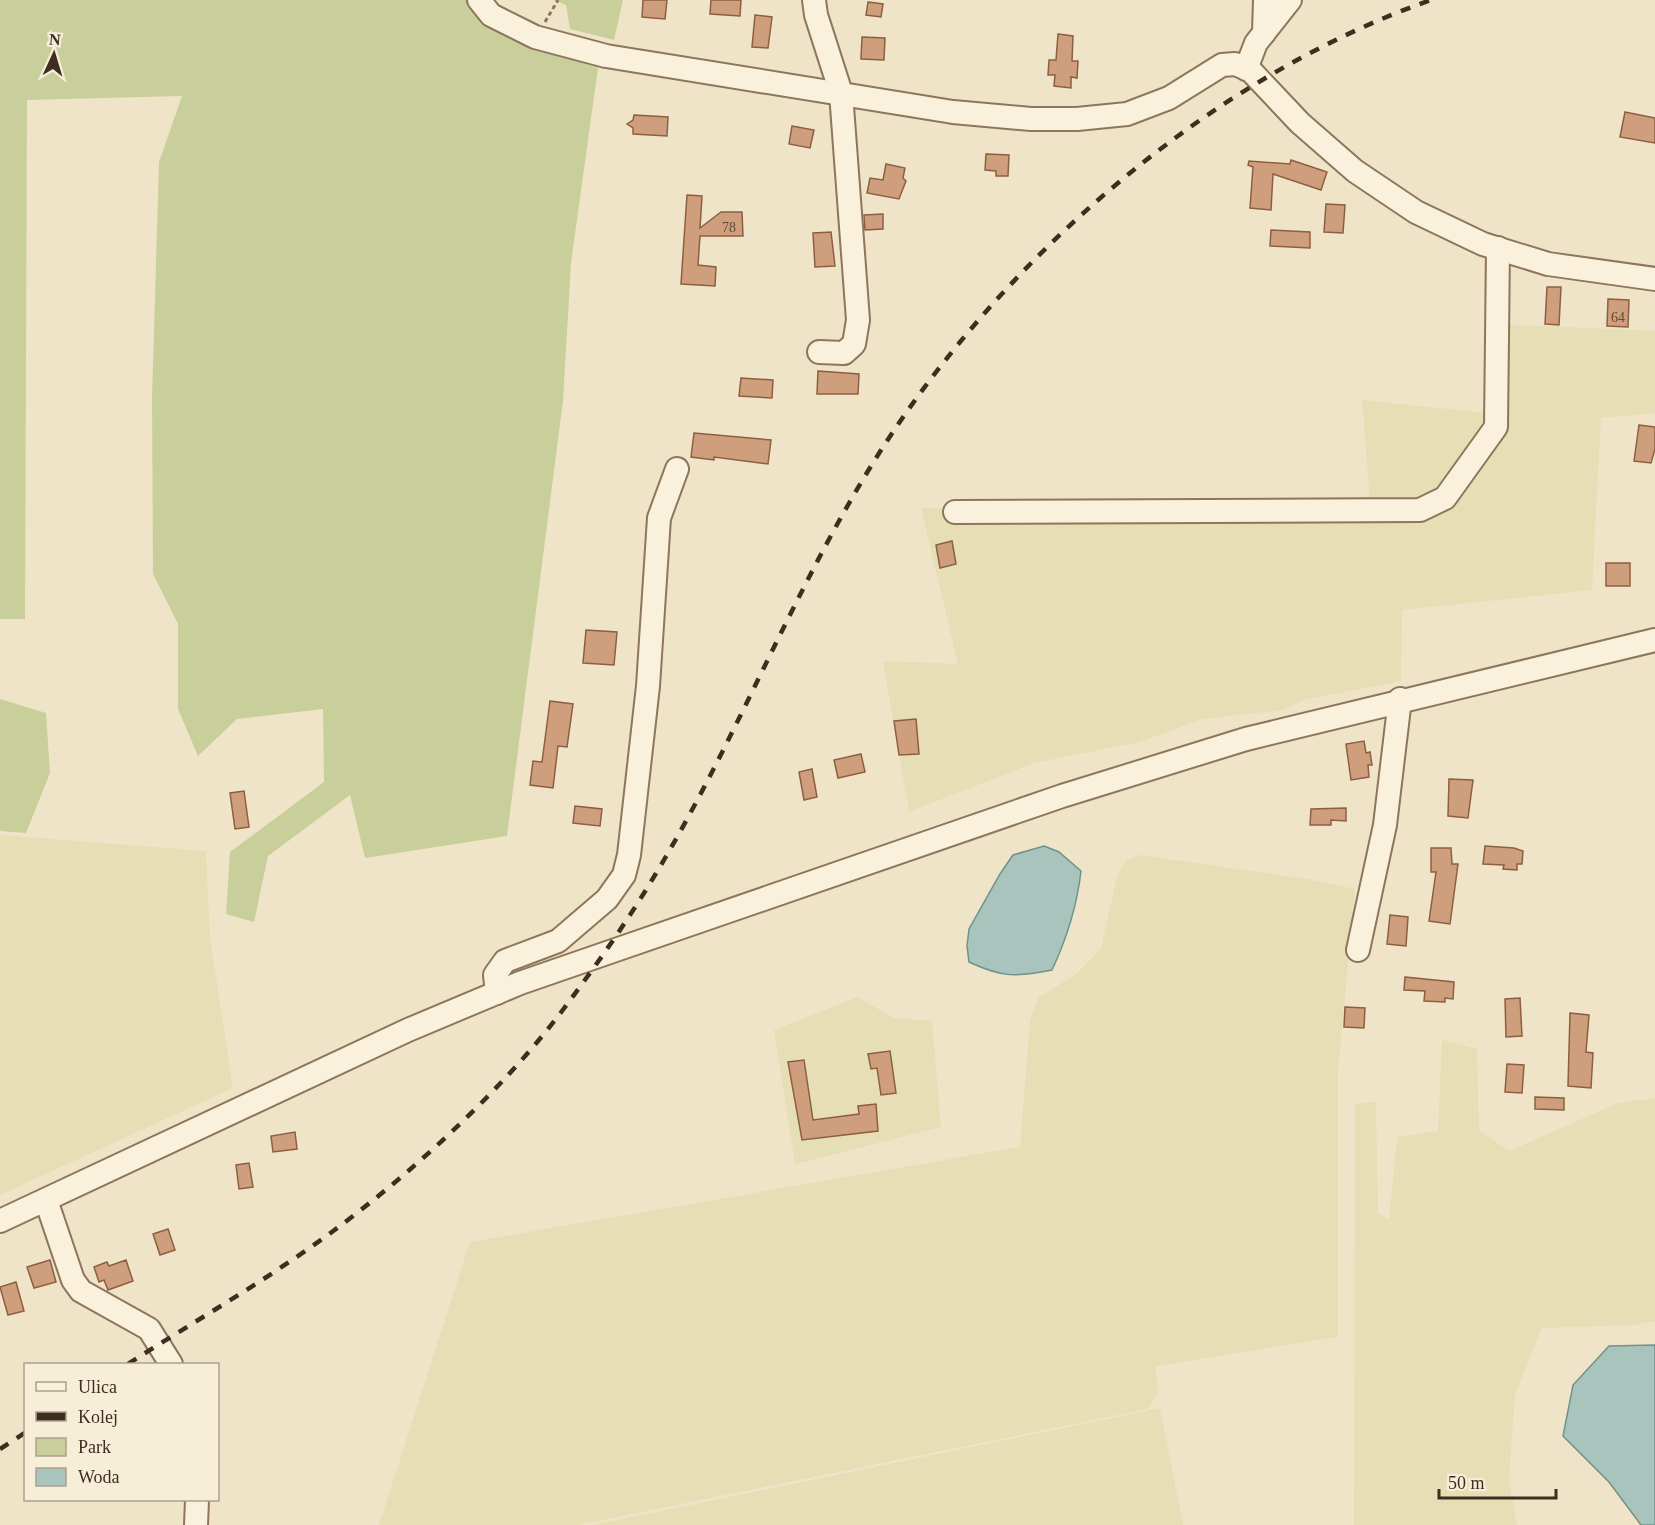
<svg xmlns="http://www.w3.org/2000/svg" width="1655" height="1525" font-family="'Times New Roman',serif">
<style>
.farmland{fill:#e6deb5}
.green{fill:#c9cf9b}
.water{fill:#a9c4bc;stroke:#6f938a;stroke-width:1.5}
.building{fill:#cf9f7d;stroke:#8d5f41;stroke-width:1.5}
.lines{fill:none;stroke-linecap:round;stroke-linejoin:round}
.minor-casing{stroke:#8d765c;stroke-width:26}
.path{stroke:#8d765c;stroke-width:3;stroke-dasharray:4.5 3;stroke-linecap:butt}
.minor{stroke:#faf1dc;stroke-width:22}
.rail{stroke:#3d2e20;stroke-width:4.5;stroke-dasharray:10 10;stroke-linecap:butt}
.labels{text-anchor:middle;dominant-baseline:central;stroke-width:4.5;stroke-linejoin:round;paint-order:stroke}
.number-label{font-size:14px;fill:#624a37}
</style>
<rect width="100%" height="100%" fill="#f0e4c8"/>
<g class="farmland">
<polygon points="1497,324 1655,331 1655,413 1601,418 1592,590 1402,610 1401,681 1303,700 1282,710 1203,719 1140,742 1034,763 909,812 883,661 958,664 921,508 1370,502 1362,400 1496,414"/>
<polygon points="0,835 206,851 210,938 233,1088 0,1195"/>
<polygon points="1141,855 1307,879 1355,889 1338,1071 1338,1337 1156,1366 1158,1393 1148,1409 578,1525 379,1525 470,1242 1020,1147 1030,1021 1038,998 1076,974 1101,949 1117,876 1126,860"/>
<polygon points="857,997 894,1018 932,1021 941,1127 795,1164 774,1030"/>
<polygon points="1442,1040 1477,1049 1479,1130 1509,1151 1618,1103 1655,1098 1655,1321 1635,1325 1542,1328 1515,1395 1509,1480 1517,1525 1354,1525 1355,1104 1376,1102 1378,1213 1389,1220 1397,1137 1438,1131"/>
<polygon points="1160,1408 1183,1525 593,1525"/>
</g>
<g class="green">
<path d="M 0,0 L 466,0 C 490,39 557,54 598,68 L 571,263 L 563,401 L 507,836 L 365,858 L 350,795 L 268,856 L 254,922 L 226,914 L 230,852 L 324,782 L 323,709 L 237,719 L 198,756 L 178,709 L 178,624 L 153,574 L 152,399 L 159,162 L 182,96 L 27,100 L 25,619 L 0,619 Z"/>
<polygon points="553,0 623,0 614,40 570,29 566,5"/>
<polygon points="0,699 46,713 50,773 26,833 0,831"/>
</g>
<g class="water">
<path d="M 1044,846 L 1059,852 L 1081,871 C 1077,906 1067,938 1052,970 C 1016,977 1003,978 969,962 L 967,946 L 969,929 L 1000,874 L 1013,855 Z"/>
<polygon points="1655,1345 1655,1525 1641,1525 1609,1482 1563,1436 1573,1385 1609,1346"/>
</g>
<g class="building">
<polygon points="643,0 667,0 665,19 642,17"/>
<polygon points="711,0 741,0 740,16 710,14"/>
<polygon points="868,2 883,4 881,17 866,15"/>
<polygon points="755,15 772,17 768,48 752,47"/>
<polygon points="1058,34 1073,36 1072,61 1078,61 1077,78 1071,77 1071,88 1054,86 1055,75 1048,75 1049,60 1056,60"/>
<polygon points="862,37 885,38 884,60 861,59"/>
<polygon points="1625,112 1655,118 1655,143 1620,137"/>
<polygon points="634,115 668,117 667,136 633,134 633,128 627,124 633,120"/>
<polygon points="792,126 814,130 810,148 789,144"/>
<polygon points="986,154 1009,155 1008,176 996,176 996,171 985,170"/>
<polygon points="1291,160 1327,172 1321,190 1273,174 1271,210 1250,208 1253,167 1248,165 1249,161 1290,164"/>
<polygon points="886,164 905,168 903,178 906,181 899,199 867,193 870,178 883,180"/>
<polygon points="687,195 702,196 700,228 721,212 742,212 743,236 700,236 698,265 716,267 715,286 681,284"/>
<polygon points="1326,204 1345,205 1343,233 1324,232"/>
<polygon points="883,214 883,229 865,230 864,215"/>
<polygon points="1271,230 1310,232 1310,248 1270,246"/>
<polygon points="831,232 835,266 815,267 813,233"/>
<polygon points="1547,287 1561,287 1559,325 1545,324"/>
<polygon points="1608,299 1629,300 1628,327 1607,326"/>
<polygon points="818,371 859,374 858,394 817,394"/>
<polygon points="741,378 773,380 772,398 739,396"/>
<polygon points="1639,425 1655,427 1655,449 1651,463 1634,461"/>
<polygon points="694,433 771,440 768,464 714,457 714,460 691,457"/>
<polygon points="952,541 956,564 940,568 936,545"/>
<rect x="1606" y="563" width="24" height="23"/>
<polygon points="586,630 617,632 614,665 583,663"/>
<polygon points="550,701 573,704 567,747 558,746 553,788 530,785 533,761 542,762"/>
<polygon points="916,719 919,754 899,755 894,721"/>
<polygon points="1364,741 1366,753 1370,752 1372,765 1368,765 1369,777 1351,780 1346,744"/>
<polygon points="861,754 865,772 838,778 834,760"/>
<polygon points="812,769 817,797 804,800 799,772"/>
<polygon points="1449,779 1473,780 1468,818 1448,816"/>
<polygon points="244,791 249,827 235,829 230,793"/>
<polygon points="575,806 602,809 600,826 573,823"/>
<polygon points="1346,808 1346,821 1331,820 1331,825 1310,825 1311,809"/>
<polygon points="1485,846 1514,848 1523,851 1522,864 1517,864 1517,870 1503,869 1504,865 1483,864"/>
<polygon points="1431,848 1451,848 1452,864 1458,864 1450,924 1429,921 1436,872 1431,872"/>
<polygon points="1390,915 1408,917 1406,946 1387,944"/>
<polygon points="1405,977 1454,982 1453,999 1445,998 1445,1002 1424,1001 1425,991 1404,990"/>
<polygon points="1520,998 1522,1036 1506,1037 1505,999"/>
<polygon points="1345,1007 1365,1008 1364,1028 1344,1027"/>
<polygon points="1570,1013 1589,1015 1586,1052 1593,1053 1591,1088 1568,1086"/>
<polygon points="890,1051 896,1093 881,1095 877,1068 871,1069 868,1054"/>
<polygon points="804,1060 813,1120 859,1114 858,1106 876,1104 878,1131 802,1140 788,1062"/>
<polygon points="1507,1064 1524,1065 1522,1093 1505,1092"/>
<polygon points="1535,1097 1564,1098 1564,1110 1535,1109"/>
<polygon points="295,1132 297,1149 273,1152 271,1136"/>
<polygon points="249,1163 253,1187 239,1189 236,1165"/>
<polygon points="168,1229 175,1250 160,1255 153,1234"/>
<polygon points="50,1260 56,1282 34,1288 27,1267"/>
<polygon points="126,1260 133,1281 108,1290 104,1280 99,1282 94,1267 107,1262 109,1266"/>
<polygon points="16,1282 24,1311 8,1315 0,1287"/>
</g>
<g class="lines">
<defs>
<g id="minor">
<polyline points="479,0 491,15 535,37 606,56 953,112 1031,119 1077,119 1127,114 1169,98 1222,65 1235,64 1250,70 1300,123 1355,171 1416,212 1483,244 1548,264 1655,279"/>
<polyline points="814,0 816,15 841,93 858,320 854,344 844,353 819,352"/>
<polyline points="1264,33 1265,0"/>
<polyline points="1246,69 1256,43 1290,0"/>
<polyline points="955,512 1420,510 1445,498 1496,427 1498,248"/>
<polyline points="1358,950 1385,825 1400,699"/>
<polyline points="497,993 495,975 505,961 558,941 607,899 624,875 629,855 648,686 659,518 677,469"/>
<polyline points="46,1200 73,1280 81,1291 149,1329 171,1364"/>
<polyline points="0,1221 408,1030 520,983 604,954 1062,796 1246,739 1655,640"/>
<polyline points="196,1525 197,1500"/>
</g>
</defs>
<use href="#minor" class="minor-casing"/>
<polyline class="path" points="545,22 558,0"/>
<use href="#minor" class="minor"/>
<g class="rail">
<path d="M 128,1364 C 182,1329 238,1297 292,1260 C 385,1198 495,1100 562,1011 C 595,967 627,922 655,875 C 734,744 789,601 868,471 C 992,267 1205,79 1431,0"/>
<polyline points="0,1449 26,1432"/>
</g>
</g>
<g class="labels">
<g class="number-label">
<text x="729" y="227">78</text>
<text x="1618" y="317">64</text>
</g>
</g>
<rect x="24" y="1363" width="195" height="138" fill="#f7eed8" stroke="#ada18e" stroke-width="1.5"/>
<rect x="36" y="1382" width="30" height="9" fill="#faf1dc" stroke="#ada18e" stroke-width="1.5"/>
<text x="78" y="1393" font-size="18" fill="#3d2e20">Ulica</text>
<rect x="36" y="1412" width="30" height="9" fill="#3d2e20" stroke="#ada18e" stroke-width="1.5"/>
<text x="78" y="1423" font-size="18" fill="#3d2e20">Kolej</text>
<rect x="36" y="1438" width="30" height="18" fill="#c9cf9b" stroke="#ada18e" stroke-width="1.5"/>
<text x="78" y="1453" font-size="18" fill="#3d2e20">Park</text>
<rect x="36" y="1468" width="30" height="18" fill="#a9c4bc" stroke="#ada18e" stroke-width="1.5"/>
<text x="78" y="1483" font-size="18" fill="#3d2e20">Woda</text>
<g transform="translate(54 54) rotate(4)" stroke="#f7eed8" stroke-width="4.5" paint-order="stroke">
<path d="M0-4.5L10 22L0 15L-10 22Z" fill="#3d2e20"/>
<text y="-9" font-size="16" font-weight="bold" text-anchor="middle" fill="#3d2e20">N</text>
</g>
<path d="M1439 1489v9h117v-9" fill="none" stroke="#3d2e20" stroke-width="3"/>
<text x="1448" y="1489" font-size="18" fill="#3d2e20" stroke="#f7eed8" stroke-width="4.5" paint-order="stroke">50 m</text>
</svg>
